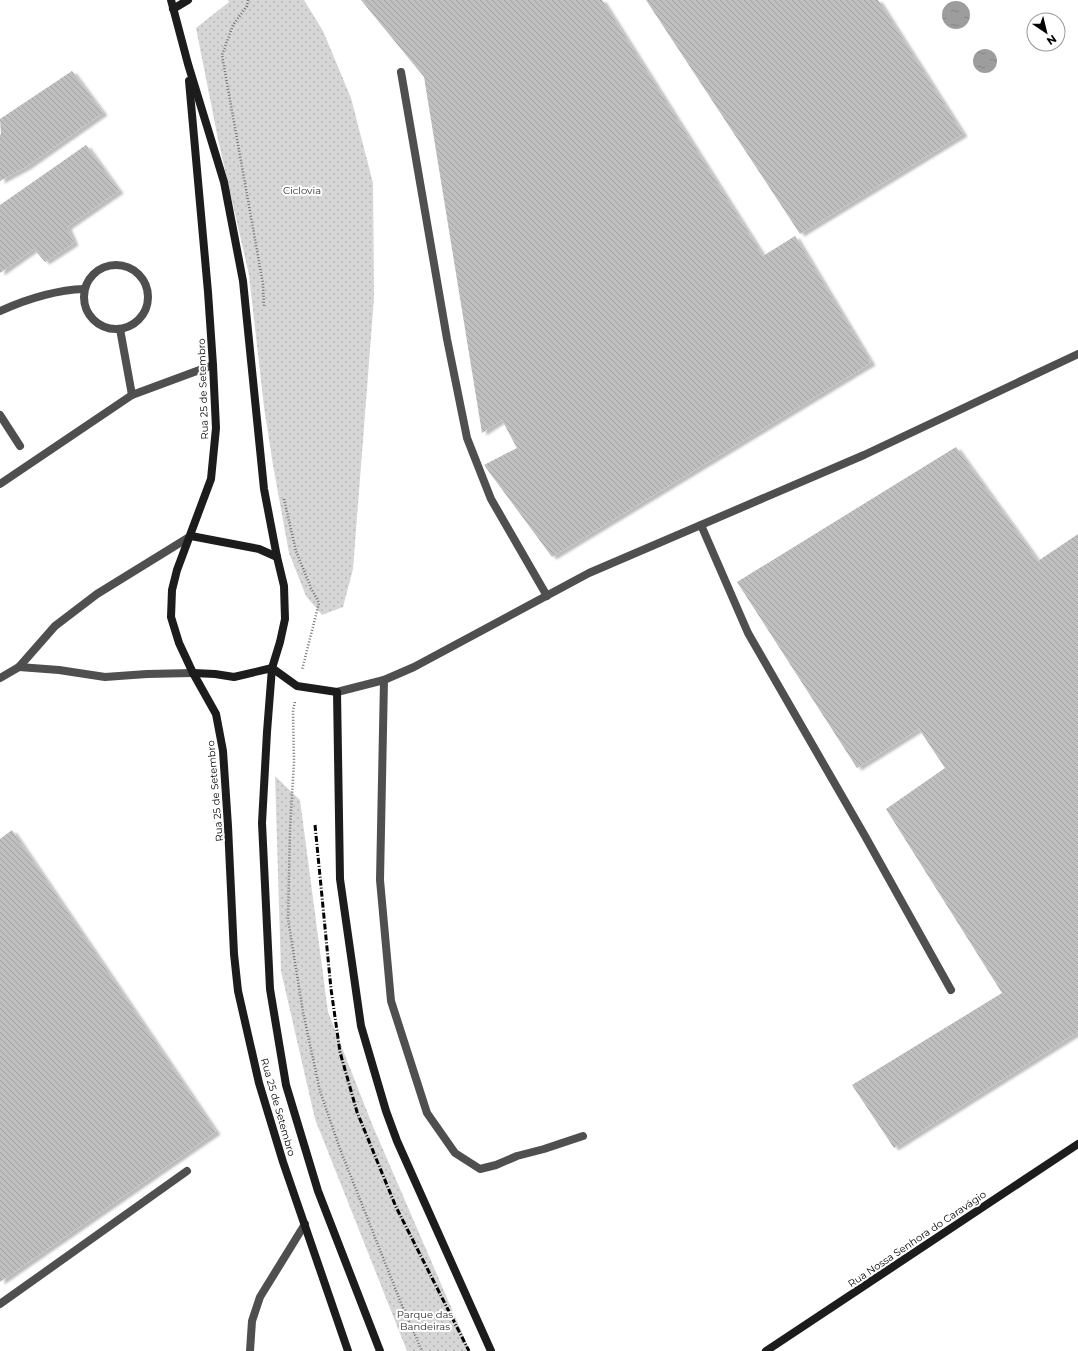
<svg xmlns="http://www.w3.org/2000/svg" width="1078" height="1351" font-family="Montserrat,sans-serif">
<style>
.park{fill:url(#park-dots)}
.water{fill:url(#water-ripples)}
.building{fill:url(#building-back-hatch);filter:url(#shadow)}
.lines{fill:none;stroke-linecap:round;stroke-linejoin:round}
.path{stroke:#717171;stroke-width:2.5;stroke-dasharray:1 2;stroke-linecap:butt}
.lane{stroke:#4f4f4f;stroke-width:8}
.secondary{stroke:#1c1c1c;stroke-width:8}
.rail{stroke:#000;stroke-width:3;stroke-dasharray:6 2 1 2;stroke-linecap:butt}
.labels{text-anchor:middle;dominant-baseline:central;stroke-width:4;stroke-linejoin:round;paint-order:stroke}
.park-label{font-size:10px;fill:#2d2d2d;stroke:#fff}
.street-label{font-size:10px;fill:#000;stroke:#fff}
</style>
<defs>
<pattern id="park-dots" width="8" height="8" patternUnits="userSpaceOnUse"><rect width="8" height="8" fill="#d6d6d6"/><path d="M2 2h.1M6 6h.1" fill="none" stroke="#b6b6b6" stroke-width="1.8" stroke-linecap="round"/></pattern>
<pattern id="water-ripples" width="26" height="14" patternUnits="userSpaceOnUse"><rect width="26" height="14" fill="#9d9d9d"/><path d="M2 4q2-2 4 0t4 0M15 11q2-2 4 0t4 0" fill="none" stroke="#858585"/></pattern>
<pattern id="building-back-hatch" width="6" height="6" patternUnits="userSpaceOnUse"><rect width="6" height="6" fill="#bfbfbf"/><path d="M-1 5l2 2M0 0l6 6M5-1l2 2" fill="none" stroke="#a2a2a2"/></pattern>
<filter id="shadow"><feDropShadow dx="4.5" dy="2.5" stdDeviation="1" flood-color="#0004"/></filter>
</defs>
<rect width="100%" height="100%" fill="#fff"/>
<g class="park">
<polygon points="228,0 304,0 323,31 351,98 373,183 374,298 353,569 343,607 322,615 306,596 289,553 273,465 264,407 249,275 218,139 196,28 229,2"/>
<polygon points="275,776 300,800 328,1012 372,1124 470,1351 407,1351 315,1119 281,971"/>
</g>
<g class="water">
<circle cx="956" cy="15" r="14"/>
<circle cx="985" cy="61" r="12"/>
</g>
<g class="building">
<polygon points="361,0 602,0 763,256 795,236 871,363 552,557 484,465 517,448 502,420 482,433 424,77"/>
<polygon points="646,0 878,0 963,134 800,234"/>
<polygon points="72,71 103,113 26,167 0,181 0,135 1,134 0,119"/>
<polygon points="86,145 119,191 67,227 74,243 45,262 34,249 0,273 0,205"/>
<polygon points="956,447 1038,561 1078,534 1078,1032 894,1148 852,1085 1002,993 886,809 945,768 919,729 857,768 737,582"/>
<polygon points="12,830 216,1132 0,1282 0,839"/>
</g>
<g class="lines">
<g class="path">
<polyline points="248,0 247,6 233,25 222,55 263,284 264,307"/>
<polyline points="284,499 296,551 311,588 319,603 302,670"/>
<polyline points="295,702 293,710 294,762 290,829 288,919 303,1012 320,1091 340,1149 401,1303 422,1351"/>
</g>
<g class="lane">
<polyline points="401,72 447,339 467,438 491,499 547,596"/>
<circle cx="116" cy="297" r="32"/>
<path d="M 0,311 C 27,299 54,290 84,289"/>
<polyline points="120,329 132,395"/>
<polyline points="0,415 20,446"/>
<polyline points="0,484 132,395 213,365"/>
<polyline points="701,525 748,633 865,836 951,990"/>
<polyline points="19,667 59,670 105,677 147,674 193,673"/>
<polyline points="0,678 19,667 55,626 97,594 191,536"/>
<polyline points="384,680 380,880 391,1001 427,1113 455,1153 480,1169 496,1165 517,1156 544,1149 583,1136"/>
<polyline points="337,692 384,680 414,667 589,573 864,455 1078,354"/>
<polyline points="0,1304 187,1171"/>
<polyline points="250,1351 252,1321 260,1297 305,1224"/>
</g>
<g class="secondary">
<polyline points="171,0 188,64 224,182 243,281 264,489 277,557 284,586 285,619 280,642 272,668 267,732 262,823 270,989 286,1085 318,1191 380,1351"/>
<polyline points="173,9 188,0"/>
<polyline points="189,81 208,292 213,365 216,428 211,479 177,570 172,590 171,617 179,643 193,673 216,714 223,751 228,826 234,954 238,991 259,1083 283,1162 348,1351"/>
<polyline points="191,536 259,549 277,557"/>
<polyline points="193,673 215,674 234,677 272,668 297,686 337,692 340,879 361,1026 386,1111 397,1141 491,1351"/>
<polyline points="766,1351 1078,1144"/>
</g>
<polyline class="rail" points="315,825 331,989 340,1052 357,1112 396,1207 469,1351"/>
</g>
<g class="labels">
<g class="park-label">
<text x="302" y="190">Ciclovia</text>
<text x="425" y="1314">Parque das<tspan x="425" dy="12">Bandeiras</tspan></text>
</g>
<g class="street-label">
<text transform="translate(203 389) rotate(-92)">Rua 25 de Setembro</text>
<text transform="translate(215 791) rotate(-95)">Rua 25 de Setembro</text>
<text transform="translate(278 1107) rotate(74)">Rua 25 de Setembro</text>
<text transform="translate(917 1239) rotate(-34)">Rua Nossa Senhora do Caravágio</text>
</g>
</g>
<g transform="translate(1046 32) rotate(145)"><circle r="19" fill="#ffffff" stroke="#999999"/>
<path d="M0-3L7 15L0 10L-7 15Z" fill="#000000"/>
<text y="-6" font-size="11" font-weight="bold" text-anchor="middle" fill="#000000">N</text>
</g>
</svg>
